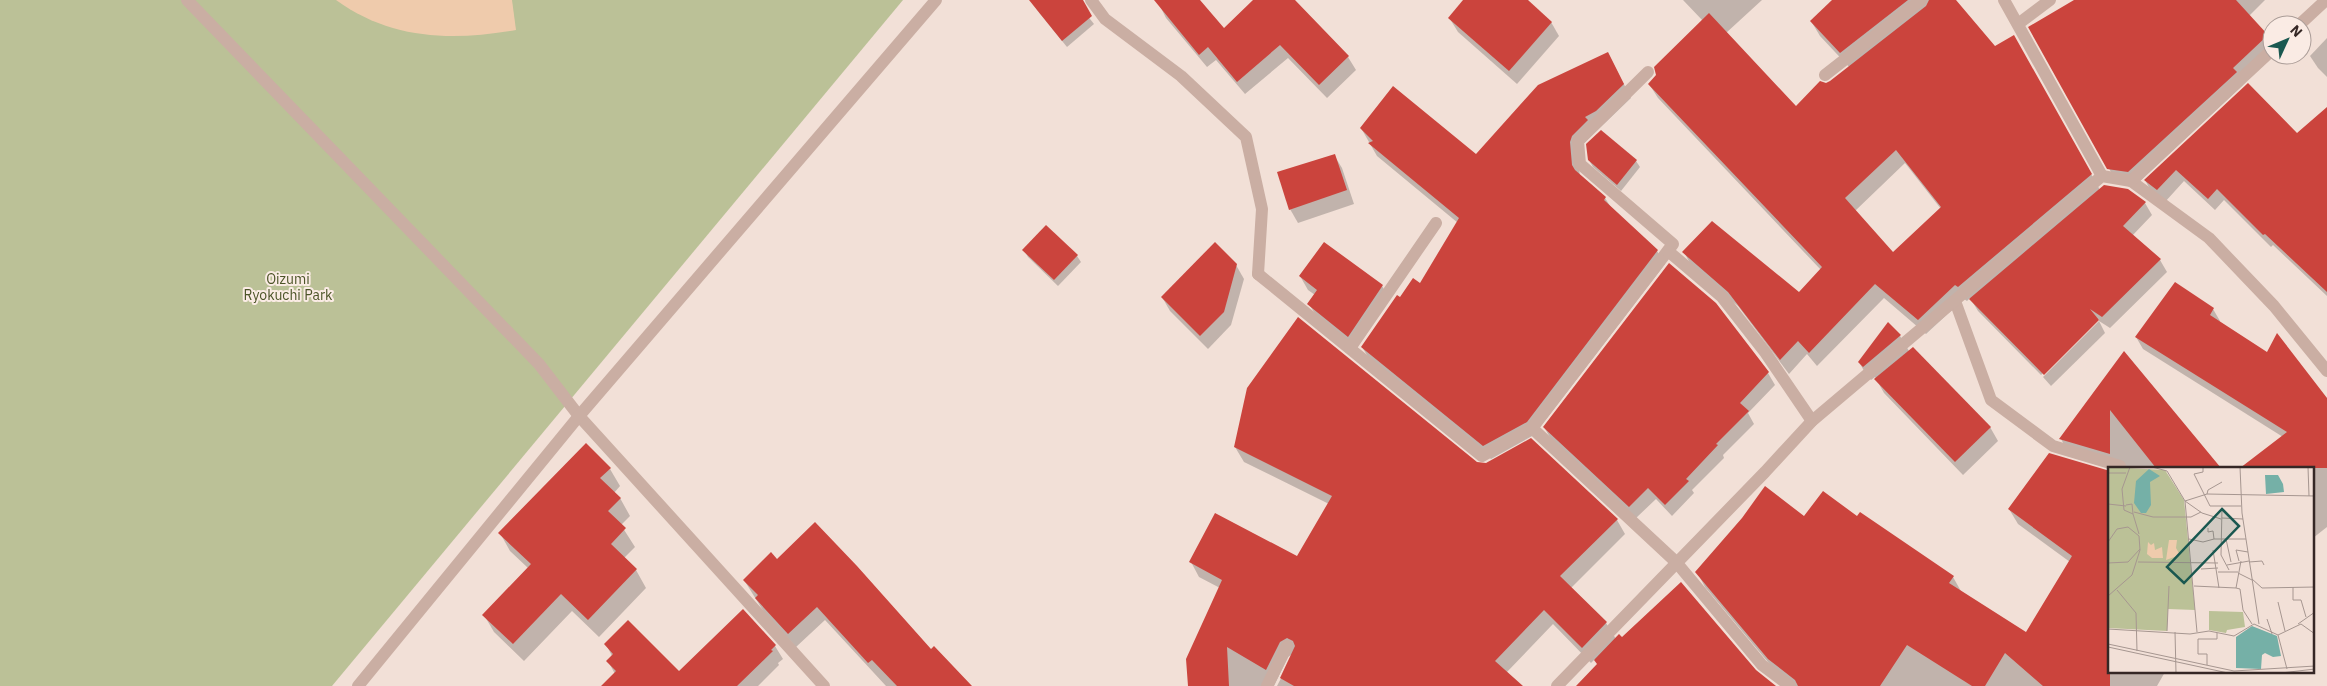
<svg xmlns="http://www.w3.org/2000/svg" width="2327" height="686" font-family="'IBM Plex Sans',sans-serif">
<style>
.green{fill:#bbc197}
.sand{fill:#efcbac}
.shadow{fill:#0003;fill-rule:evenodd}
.building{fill:#cb443d;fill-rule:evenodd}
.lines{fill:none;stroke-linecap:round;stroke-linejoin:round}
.lane{stroke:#caaea3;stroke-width:12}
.street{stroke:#caaea3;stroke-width:12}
.labels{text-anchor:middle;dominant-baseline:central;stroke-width:4;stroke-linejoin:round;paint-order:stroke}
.park-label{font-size:14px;fill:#4c5428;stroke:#faebe4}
.inset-road{fill:none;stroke:#a69690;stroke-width:1}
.view{fill:#1a5850;fill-opacity:0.15;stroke:#1a5850;stroke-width:2.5}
.inset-edge{fill:none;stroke:#352725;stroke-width:2.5}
</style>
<rect width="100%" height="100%" fill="#f2e0d7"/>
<polygon class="green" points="0,0 903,0 332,686 0,686"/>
<path class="sand" d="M 336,0 L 512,0 L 516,30 C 452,41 391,40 336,0 Z"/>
<g class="shadow">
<polygon points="1037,0 1075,0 1094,24 1067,47 1037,10 1033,3"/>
<polygon points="1164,0 1198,0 1224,30 1255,0 1294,0 1348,57 1356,70 1327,98 1288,58 1245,94 1216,60 1207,67 1166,18 1159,4"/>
<polygon points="1465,0 1526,0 1551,22 1559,36 1517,84 1458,32 1450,19"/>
<path d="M 1683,0 L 1762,0 L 1726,33 L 1796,108 L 1850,68 L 1820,36 L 1811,21 L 1834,0 L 1955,0 L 1995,48 L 2014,37 L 2100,190 L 2145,203 L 2152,215 L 2132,236 L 2160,260 L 2167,272 L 2110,328 L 2099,321 L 2099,319 L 2041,375 L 1978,311 L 1970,298 L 1967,301 L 1964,299 L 1926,334 L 1884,298 L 1817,366 L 1807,354 L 1789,374 L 1738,306 L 1692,267 L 1684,252 L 1799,293 L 1821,270 L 1658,98 L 1649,84 L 1703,21 ZM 1905,163 L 1941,209 L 1893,254 L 1855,211 Z"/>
<polygon points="2076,0 2265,0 2249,16 2272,44 2241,81 2243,85 2136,185 2116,181 2030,27"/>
<polygon points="2327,38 2327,77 2318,68 2310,56"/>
<polygon points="1608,53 1631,98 1579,148 1577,155 1580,176 1605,198 1612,209 1657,251 1665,264 1534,435 1491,459 1370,360 1362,347 1400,299 1420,285 1458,223 1377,156 1361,128 1476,156"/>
<polygon points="2248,85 2297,134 2327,109 2327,296 2273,245 2271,247 2224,200 2215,210 2184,181 2165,202 2152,193 2145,180"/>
<polygon points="1334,155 1342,168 1354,204 1298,223 1290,209"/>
<polygon points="1589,160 1636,161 1640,167 1621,191 1593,167"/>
<polygon points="1324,244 1382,286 1390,299 1356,349 1317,317 1309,304 1315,295 1308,290 1300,276"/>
<polygon points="1024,250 1077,256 1081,262 1058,286 1028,257"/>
<polygon points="1236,265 1244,279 1231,325 1208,349 1170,311 1162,297"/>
<polygon points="2213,309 2220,321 2219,323 2327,400 2327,527 2313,538 2313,468 2242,468 2283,437 2143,349 2136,337"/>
<polygon points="2099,321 2105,333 2051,386 2043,377"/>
<polygon points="1888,324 1900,336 1909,351 1990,427 1998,441 1963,475 1884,393 1875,377 1871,380 1867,376 1859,362"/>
<polygon points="2124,353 2213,460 2217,468 2117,468 2069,454 2061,439"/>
<polygon points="1768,373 1775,385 1748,413 1754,424 1723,455 1724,458 1692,490 1694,493 1672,516 1656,499 1636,518 1551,439 1544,427"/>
<polygon points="1235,447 1476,464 1617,520 1625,534 1571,588 1606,623 1616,639 1622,638 1755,671 1775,686 1578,686 1598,665 1595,659 1591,663 1553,624 1506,673 1521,686 1277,686 1294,653 1288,657 1274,686 1189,686 1220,588 1199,577 1191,562 1297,558 1329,504 1244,462"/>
<polygon points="2049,454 2110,672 2165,672 2157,686 1794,686 1778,674 1705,587 1697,572 1805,518 1857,518 1953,577 1962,593 2027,634 2070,562 2018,524 2009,509"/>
<polygon points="610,469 620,486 614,493 620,498 630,516 621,525 635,547 624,558 636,570 646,588 599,637 572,611 524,661 494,632 484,615 528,568 510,551 500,533"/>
<polygon points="777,560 930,651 970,686 886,686 825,620 796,647 764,612 744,580"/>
<polygon points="743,611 775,646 783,659 778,663 779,665 758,686 627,686 615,674 608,661 612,656 606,644 679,673"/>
</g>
<g class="building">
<polygon points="1029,0 1083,0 1092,16 1062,41"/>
<polygon points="1154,0 1200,0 1224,28 1253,0 1295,0 1349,56 1319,85 1280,45 1237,82 1208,47 1199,55"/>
<polygon points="1463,0 1528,0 1552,22 1509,71 1448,18"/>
<polygon points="1832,0 1908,0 1840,53 1810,21"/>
<path d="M 1929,0 L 1956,0 L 1995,46 L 2014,35 L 2092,174 L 1958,287 L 1955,285 L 1918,320 L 1875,284 L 1809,353 L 1798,341 L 1780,360 L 1728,292 L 1682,252 L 1712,221 L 1799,292 L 1822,267 L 1648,84 L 1656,75 L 1654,67 L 1709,13 L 1796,106 L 1820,81 L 1826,83 L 1830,81 L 1926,6 ZM 1896,150 L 1941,207 L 1893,252 L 1845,198 Z"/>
<polygon points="2074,0 2236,0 2268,35 2233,68 2237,72 2128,172 2107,169 2028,27"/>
<polygon points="1608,52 1624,84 1596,111 1585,117 1588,120 1572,136 1570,142 1572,165 1575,170 1606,197 1604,200 1658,250 1527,422 1483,446 1361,347 1397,295 1400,297 1413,278 1420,283 1459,218 1368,143 1373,141 1360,128 1393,86 1476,154 1538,85"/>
<polygon points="2248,83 2297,133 2327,107 2327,292 2265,234 2263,235 2217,189 2208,199 2176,170 2157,190 2144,180"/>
<polygon points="1601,130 1637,160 1617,185 1588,160 1586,144"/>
<polygon points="1335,154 1347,190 1289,210 1277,172"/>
<polygon points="2104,185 2128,189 2146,202 2123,226 2161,259 2102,317 2090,309 2099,320 2044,375 1969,299"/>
<polygon points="1046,225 1078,255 1054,280 1022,250"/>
<polygon points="1215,242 1237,264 1224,312 1200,336 1161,297"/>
<polygon points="1324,242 1383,285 1348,337 1307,304 1317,290 1299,276"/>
<polygon points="1669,263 1716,303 1769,372 1740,403 1749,411 1716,444 1718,445 1686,479 1689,481 1665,505 1648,488 1629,507 1543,427"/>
<polygon points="2175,282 2214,308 2210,315 2267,352 2277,333 2327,398 2327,468 2240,468 2287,432 2135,337"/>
<polygon points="1298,317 1477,462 1486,463 1531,438 1618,519 1560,576 1607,622 1582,648 1544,610 1495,661 1523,686 1294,686 1280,678 1295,646 1293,641 1287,638 1280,642 1266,670 1227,647 1229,686 1188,686 1186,659 1222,580 1189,562 1215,513 1297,556 1332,496 1234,447 1247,388"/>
<polygon points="1888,322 1901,335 1863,367 1858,362"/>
<polygon points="1913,347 1991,427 1955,462 1874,379"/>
<polygon points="2124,351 2221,468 2156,468 2110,410 2110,454 2059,439"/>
<polygon points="586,443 611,468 600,478 621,498 608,511 626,528 611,544 637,569 588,620 561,594 513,644 482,615 531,564 498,533"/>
<polygon points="2049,453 2110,471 2110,686 2043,686 2005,653 1985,686 1972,686 1907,645 1880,686 1798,686 1795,680 1768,659 1695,572 1742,518 1765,486 1804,516 1823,491 1857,516 1860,512 1954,576 1949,583 2026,632 2072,556 2008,509"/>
<polygon points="815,522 857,566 931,649 934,646 972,686 897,686 872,660 868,663 817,607 788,634 755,598 758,595 743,580 771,552 777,559"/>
<polygon points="1681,582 1756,670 1776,686 1576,686 1597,664 1594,660 1619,634 1622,637"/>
<polygon points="743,609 776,645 771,650 773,651 737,686 601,686 616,671 606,661 613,654 604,644 628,620 679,671"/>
</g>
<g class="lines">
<g class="lane">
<polyline points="2018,24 2050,0"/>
<polyline points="1258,274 1482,456 1532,428"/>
<polyline points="1350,348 1436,223"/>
</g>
<g class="street">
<polyline points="187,0 539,364 579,416 824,686"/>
<polyline points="1091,0 1105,19 1181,76 1246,137 1262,209 1258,274"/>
<polyline points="2004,0 2102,176"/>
<polyline points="2299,25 2326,0"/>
<polyline points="1648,72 1578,141 1580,164 1673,244 1532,428 1676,562 1762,665 1790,686"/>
<polyline points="1825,75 1921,0"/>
<polyline points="2131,181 2209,238 2274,306 2327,371"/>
<polyline points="1668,251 1722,297 1765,352 1812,421"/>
<polyline points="1955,301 1991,400 2053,446 2120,466"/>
<polyline points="358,686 579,416 936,0"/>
<polyline points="1267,686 1287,646"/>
<polyline points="1557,686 1765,472 1812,421 2102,176 2131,181 2272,50"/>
</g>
</g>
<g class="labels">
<g class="park-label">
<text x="288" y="279">Oizumi<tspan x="288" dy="16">Ryokuchi Park</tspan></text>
</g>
</g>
<g transform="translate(2108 467)">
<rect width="206" height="206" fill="#f2e0d7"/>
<path d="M 0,0 L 57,3 L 76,33 L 87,143 L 60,142 L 59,164 L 0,161 ZM 101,144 L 135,145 L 137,160 L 119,163 L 118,166 L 101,163 Z" fill="#bbc197"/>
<path d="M 61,73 L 69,73 L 68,81 L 72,88 L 58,93 ZM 40,75 L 43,78 L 46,76 L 47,83 L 54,80 L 55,91 L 44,91 L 39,87 Z" fill="#efcbac"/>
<path d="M 41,2 L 52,9 L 42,15 L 43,38 L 38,46 L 33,46 L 26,36 L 28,14 ZM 157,8 L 170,8 L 175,17 L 176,25 L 158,27 ZM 144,159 L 169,169 L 173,189 L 165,190 L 157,186 L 154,188 L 153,202 L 128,201 L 128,170 Z" fill="#75b0a7"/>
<path class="inset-road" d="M 44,0 L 59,4 L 77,34 L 89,165M 95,0 L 95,5 L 86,7 L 102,39 L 133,39M 132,0 L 134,46 L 151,157M 200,0 L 201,29M 0,6 L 18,6M 99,27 L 100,23 L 114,15M 77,34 L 99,27 L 207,29M 77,34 L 94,46 L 113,52M 0,37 L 18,39M 18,38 L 24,37 L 25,47 L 16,43 L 14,22 L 22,0M 114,41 L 113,88 L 121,103M 26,45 L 45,50 L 83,50 L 93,45M 25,47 L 31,67M 114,51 L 135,52M 100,61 L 100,65 L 105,64 L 106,72 L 138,72M 81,72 L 95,75 L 106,72M 118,72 L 123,95M 0,75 L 9,62 L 20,60 L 31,69 L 32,83 L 24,108 L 0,129M 105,83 L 111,121M 131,94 L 128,83 L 140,85M 133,94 L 128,121 L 132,122 L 135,143 L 144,157M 30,95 L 110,96M 141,95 L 154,94 L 156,98M 0,96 L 20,95 L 32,82M 119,98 L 141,94M 93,102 L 110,101M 110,105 L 130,105M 130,106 L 144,113M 144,112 L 154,121 L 207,120M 86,119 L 128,121M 185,120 L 185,133 L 193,133 L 198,150M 9,123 L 28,146 L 29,184M 170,135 L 177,164M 206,149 L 206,166M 159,152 L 164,167M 190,157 L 207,145M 0,162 L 82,167 L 101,164 L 126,169 L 146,157 L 170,168 L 193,157 L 207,167M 59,164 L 61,119M 67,165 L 68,206M 170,168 L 179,202M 0,177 L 126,204 L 207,199M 0,180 L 120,206M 99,198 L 99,187 L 90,187 L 90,172 L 109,172 L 109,166M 173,206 L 207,202"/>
<path class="view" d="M 114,42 L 131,59 L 76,116 L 59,100 Z"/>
<rect width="206" height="206" class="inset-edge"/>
</g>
<g transform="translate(2287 40) rotate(46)"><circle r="24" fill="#faebe4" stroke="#ab9d98"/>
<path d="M0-4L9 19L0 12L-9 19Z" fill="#1a5850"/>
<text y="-8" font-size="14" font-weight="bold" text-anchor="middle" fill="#352725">N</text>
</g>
</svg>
